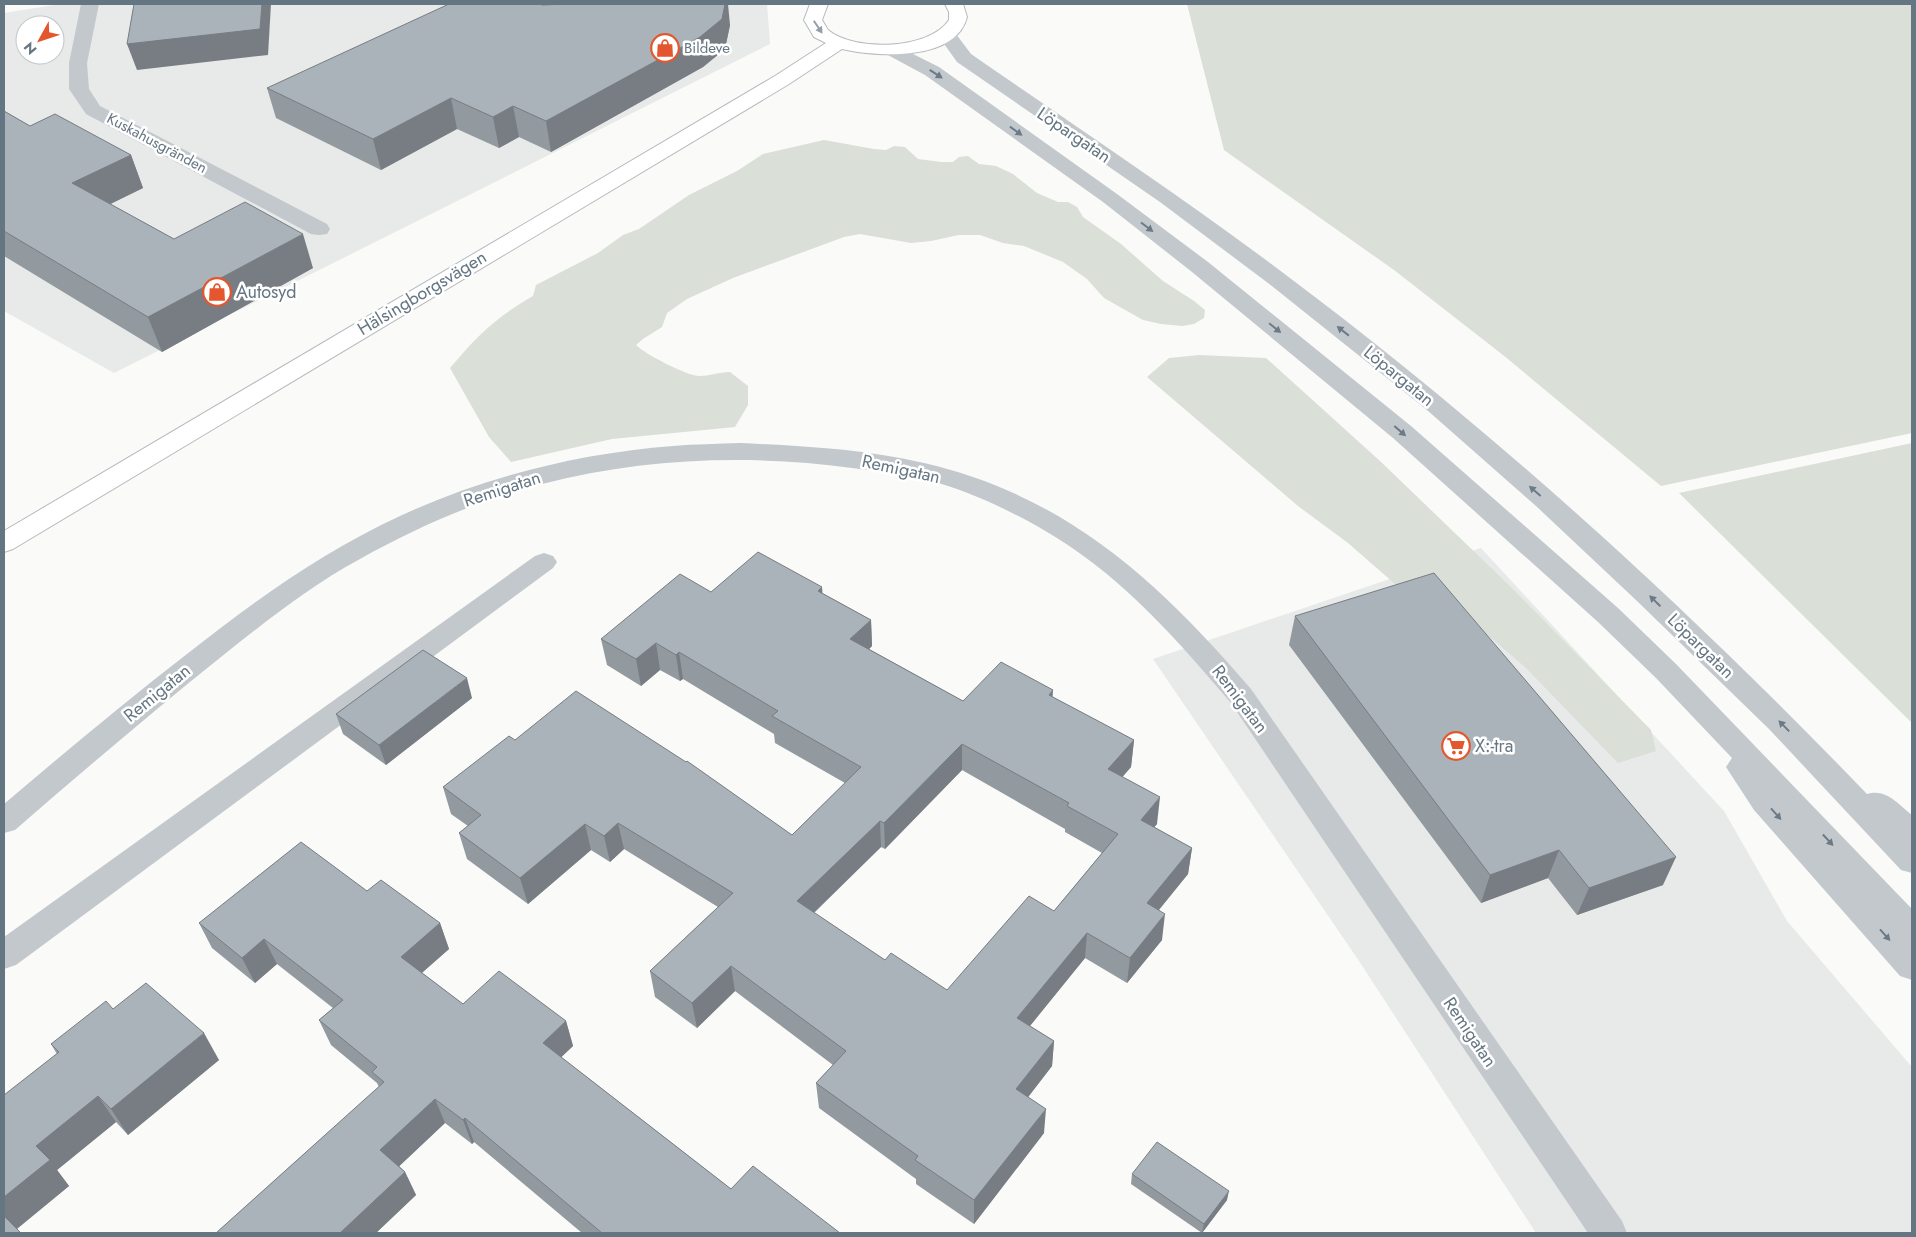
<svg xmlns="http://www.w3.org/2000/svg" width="1916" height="1237" font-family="Jost,sans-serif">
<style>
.built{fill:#e8e9e9;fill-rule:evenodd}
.green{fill:#dadfd7}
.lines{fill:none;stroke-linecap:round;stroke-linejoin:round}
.major-casing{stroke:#b5babe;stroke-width:2}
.minor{fill:#c3c8cc;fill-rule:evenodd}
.major{fill:#fff;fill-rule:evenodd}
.wall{fill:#929a9f;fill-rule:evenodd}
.shaded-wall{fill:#777d82}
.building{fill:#aab3b9;stroke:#777d82;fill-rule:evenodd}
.oneway{fill:#939fa8}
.oneway2{fill:#6a7a87}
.labels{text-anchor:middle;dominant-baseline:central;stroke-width:5;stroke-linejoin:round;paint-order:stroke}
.far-poi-label{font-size:15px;fill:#657683;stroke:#fff;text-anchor:start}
.far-street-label{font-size:15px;fill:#657683;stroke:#fff}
.street-label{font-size:18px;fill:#657683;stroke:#fff}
.poi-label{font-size:18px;fill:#657683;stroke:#fff;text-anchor:start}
</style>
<rect width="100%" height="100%" fill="#fafaf8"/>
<g class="built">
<path d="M 61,4 L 767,4 L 770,44 L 114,373 L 4,311 L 4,13 ZM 25,25 L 55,25 L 55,55 L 25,55 Z"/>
<polygon points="1481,548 1724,811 1787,921 1912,1067 1912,1233 1536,1233 1359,961 1153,659"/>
</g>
<g class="green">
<polygon points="1187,4 1912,4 1912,433 1661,486 1503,355 1394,270 1224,150"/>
<path d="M 824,140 L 874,149 L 886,150 L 894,146 L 905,147 L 918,159 L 941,162 L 953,162 L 959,157 L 968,156 L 979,164 L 996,166 L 1013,174 L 1037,193 L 1058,202 L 1068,202 L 1077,207 L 1083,217 L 1121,244 L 1163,281 L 1194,301 L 1205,310 L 1204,318 L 1194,324 L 1182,326 L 1161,324 L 1143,320 L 1104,298 L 1087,279 L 1063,262 L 1024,246 L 1003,243 L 980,235 L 959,235 L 931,241 L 911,243 L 860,234 L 844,237 L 733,278 L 687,299 L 667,313 L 662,327 L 643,339 L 636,345 C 645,354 687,376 699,376 C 710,376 719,372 730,372 L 748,386 L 748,405 L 735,427 L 612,439 L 511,462 L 489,437 L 450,368 C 478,335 495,318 533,296 L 536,285 L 598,253 L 623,235 L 639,229 L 689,195 L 737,171 L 763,154 Z"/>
<polygon points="1199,355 1266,358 1380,461 1512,588 1651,730 1656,751 1618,763 1525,667 1443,597 1410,597 1348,543 1298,506 1147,377 1169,358"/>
<polygon points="1912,443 1912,723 1679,493"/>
</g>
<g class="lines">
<defs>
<path id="major" d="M 810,4 L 828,4 L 822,20 C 824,23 826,27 828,30 C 855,52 929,50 949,20 L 949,12 L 945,4 L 963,4 L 967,17 C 956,62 876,57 842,49 L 789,84 L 13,549 L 4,552 L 4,531 L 775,76 L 826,43 L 814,37 L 804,20 Z"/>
</defs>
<use href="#major" class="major-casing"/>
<g class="minor">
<polygon points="81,4 99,4 87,63 89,89 100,106 327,224 330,229 327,234 319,235 311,234 86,114 69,89 69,63"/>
<path d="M 946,28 L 953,30 L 971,54 C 1075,126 1181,196 1282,272 C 1492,429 1686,606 1867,794 C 1886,788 1898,804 1912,815 L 1912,873 L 1901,870 L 1769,729 L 1637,601 L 1536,506 L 1427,410 L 1268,283 L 1160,202 L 957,62 L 937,34 L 939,30 Z"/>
<polygon points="893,44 939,67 1117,194 1208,262 1411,426 1618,608 1676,664 1912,909 1912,980 1900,976 1754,810 1726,767 1732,758 1656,678 1598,622 1393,438 1192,272 1103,202 925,75 886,54 884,50 886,46"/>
<path d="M 740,443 C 802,446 864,449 924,463 C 1067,496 1159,582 1251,689 L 1622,1221 L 1627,1233 L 1588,1233 L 1231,703 C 1179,642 1126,581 1057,538 C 1018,514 973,492 928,480 C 903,474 877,471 852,468 C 748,454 644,458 542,484 C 479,500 417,527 360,559 C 310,586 265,622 221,657 C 151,713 83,771 15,830 L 4,833 L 4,804 C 64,753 125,702 187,654 C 254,601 322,552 400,516 C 484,477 580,453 673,446 C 695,444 718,444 740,443 Z"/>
<polygon points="544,553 553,556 557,562 553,568 16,965 4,969 4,937 535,556"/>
</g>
<use href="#major" class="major"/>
</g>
<g class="wall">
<polygon points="543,5 730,25 725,49 703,67 551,152 519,137 499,148 457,129 381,170 276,118 267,88"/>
<polygon points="4,111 30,126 131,155 143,188 110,204 174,239 313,268 162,352 4,256"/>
<path d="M 822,587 L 822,593 L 871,620 L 872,646 L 869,649 L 963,701 L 1053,690 L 1052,697 L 1134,740 L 1131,767 L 1122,777 L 1157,824 L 1154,827 L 1192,848 L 1188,874 L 1159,910 L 1162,940 L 1127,983 L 1085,958 L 1030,1026 L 1054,1041 L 1052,1066 L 1028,1097 L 1044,1133 L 974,1224 L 916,1184 L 916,1179 L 819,1108 L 816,1083 L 833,1065 L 735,991 L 697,1028 L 655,997 L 650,971 L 718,907 L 624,849 L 610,862 L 591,850 L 528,904 L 467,859 L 459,833 L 468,826 L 451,814 L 443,787 L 515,740 L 792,835 L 845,783 L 775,743 L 774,734 L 683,679 L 680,681 L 660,670 L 641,686 L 607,665 L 601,639 L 711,592 ZM 962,770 L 1065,829 L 1065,832 L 1102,853 L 1054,911 L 947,990 L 885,960 L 814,913 L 881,847 L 885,849 Z"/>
<polygon points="1295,616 1663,885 1577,915 1548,878 1481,903 1289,645"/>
<polygon points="472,698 386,765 343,734 336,714"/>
<polygon points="367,891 440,923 449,949 422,973 463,1004 566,1021 573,1046 561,1057 731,1189 840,1233 582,1233 474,1142 472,1144 445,1123 399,1166 405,1172 416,1195 376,1233 216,1233 379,1087 377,1083 331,1045 319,1020 333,1008 277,964 255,983 212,948 199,923"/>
<polygon points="113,1009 219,1060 128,1135 116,1122 57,1170 69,1186 17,1229 4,1233 57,1054 51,1044"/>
<polygon points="1132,1174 1227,1200 1202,1233 1131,1184"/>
</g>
<g class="shaded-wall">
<polygon points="262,4 271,4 268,55 137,70 127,44"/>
<polygon points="725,4 728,4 730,25 725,49 703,67 551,152 546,121"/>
<polygon points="451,98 457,129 381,170 373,139"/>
<polygon points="513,106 519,137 499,148 493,117"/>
<polygon points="131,155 143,188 86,216 72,183"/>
<polygon points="303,234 313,268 162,352 148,317"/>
<polygon points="822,587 824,614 818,591"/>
<polygon points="871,620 872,646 852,666 850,639"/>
<polygon points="656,643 660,670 641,686 636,659"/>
<polygon points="679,652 683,679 680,681 676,655"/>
<polygon points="467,678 472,698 386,765 379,745"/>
<polygon points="1053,690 1051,717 1049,695"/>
<polygon points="1134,740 1131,767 1106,796 1108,769"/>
<polygon points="962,744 962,770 885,849 884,823"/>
<polygon points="1160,797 1157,824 1138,846 1141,820"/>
<polygon points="880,821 881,847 799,927 797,901"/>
<polygon points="618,823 624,849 610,862 604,836"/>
<polygon points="585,824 591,850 528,904 520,878"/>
<polygon points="1192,848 1188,874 1143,929 1147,903"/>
<polygon points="1559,850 1548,878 1481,903 1490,875"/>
<polygon points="1676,857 1663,885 1577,915 1589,888"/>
<polygon points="1165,914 1162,940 1127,983 1130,958"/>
<polygon points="440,923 449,949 411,982 401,957"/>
<polygon points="1087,933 1085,958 1016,1043 1017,1018"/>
<polygon points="264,939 277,964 255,983 242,958"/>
<polygon points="731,966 735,991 697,1028 692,1003"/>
<polygon points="566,1021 573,1046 550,1068 543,1043"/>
<polygon points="204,1033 219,1060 128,1135 111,1109"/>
<polygon points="1054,1041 1052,1066 1015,1114 1016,1089"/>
<polygon points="98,1096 116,1122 57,1170 69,1186 14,1231 4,1218 4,1197 36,1146"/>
<polygon points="435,1099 445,1123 391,1174 380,1150"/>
<polygon points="1046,1109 1044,1133 974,1224 974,1200"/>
<polygon points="465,1118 474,1142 472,1144 463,1120"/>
<polygon points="405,1172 416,1195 376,1233 340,1233"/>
<polygon points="1229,1191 1227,1200 1202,1233 1204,1224"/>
</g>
<g class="building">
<polygon points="134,4 262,4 260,29 127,44"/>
<polygon points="449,4 539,4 543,5 564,4 725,4 722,19 700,37 546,121 513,106 493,117 451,98 373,139 267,88"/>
<polygon points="4,111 30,126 55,114 131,155 72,183 174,239 245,202 303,234 148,317 4,231"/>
<path d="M 758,552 L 822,587 L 818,591 L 871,620 L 850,639 L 963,701 L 1001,662 L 1053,690 L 1049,695 L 1134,740 L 1108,769 L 1160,797 L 1141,820 L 1192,848 L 1147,903 L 1165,914 L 1130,958 L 1087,933 L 1017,1018 L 1054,1041 L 1016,1089 L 1046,1109 L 974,1200 L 915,1160 L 918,1156 L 816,1083 L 846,1051 L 731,966 L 692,1003 L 650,971 L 733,893 L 618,823 L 604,836 L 585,824 L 520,878 L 459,833 L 481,815 L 443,787 L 509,736 L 515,740 L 576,691 L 686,762 L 687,761 L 792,835 L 861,767 L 772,716 L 778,711 L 679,652 L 676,655 L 656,643 L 636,659 L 601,639 L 680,574 L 711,592 ZM 962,744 L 1069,803 L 1067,806 L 1118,834 L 1054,911 L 1029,896 L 947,990 L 891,953 L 885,960 L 797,901 L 880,821 L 884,823 Z"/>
<polygon points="1434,573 1676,857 1589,888 1559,850 1490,875 1295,616"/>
<polygon points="423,650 467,678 379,745 336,714"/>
<polygon points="301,842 367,891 381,880 440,923 401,957 463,1004 499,971 566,1021 543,1043 731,1189 753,1166 840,1233 602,1233 465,1118 463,1120 435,1099 380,1150 405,1172 340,1233 216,1233 384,1082 372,1072 377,1067 319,1020 343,1000 264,939 242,958 199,923"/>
<polygon points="146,983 204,1033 111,1109 98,1096 36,1146 50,1160 4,1197 4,1095 59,1052 51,1044 106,1001 113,1009"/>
<polygon points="1157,1142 1229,1191 1204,1224 1132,1174"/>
<polygon points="4,1216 21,1233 4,1233"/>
</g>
<defs><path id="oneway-solid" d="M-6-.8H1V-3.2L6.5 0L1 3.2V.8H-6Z" transform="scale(1.25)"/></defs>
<use class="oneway" href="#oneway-solid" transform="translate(818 27) rotate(56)"/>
<g class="oneway2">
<use href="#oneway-solid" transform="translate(936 74) rotate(33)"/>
<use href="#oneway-solid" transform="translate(1016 131) rotate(36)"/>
<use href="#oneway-solid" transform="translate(1147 227) rotate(37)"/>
<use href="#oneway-solid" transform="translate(1275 328) rotate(39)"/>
<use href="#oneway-solid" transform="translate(1343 331) rotate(-142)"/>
<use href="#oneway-solid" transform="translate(1400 431) rotate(41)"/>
<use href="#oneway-solid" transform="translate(1535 491) rotate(-139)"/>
<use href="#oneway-solid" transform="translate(1655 601) rotate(-136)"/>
<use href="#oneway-solid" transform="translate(1784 726) rotate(-134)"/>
<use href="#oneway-solid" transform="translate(1776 814) rotate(48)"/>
<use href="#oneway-solid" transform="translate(1828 840) rotate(47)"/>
<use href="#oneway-solid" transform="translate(1885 935) rotate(48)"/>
</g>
<defs>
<symbol id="shop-ring" viewBox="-11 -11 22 22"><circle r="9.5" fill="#fff" stroke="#e4572e" stroke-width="1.5"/><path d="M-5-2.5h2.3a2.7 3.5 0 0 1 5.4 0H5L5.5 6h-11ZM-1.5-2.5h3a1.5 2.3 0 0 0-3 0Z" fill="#e4572e"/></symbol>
<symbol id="supermarket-ring" viewBox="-11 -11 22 22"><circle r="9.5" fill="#fff" stroke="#e4572e" stroke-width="1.5"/><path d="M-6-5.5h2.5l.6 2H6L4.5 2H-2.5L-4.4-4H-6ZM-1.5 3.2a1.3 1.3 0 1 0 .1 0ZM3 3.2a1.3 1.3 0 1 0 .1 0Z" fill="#e4572e"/></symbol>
</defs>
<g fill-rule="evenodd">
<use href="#shop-ring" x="649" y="32" width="32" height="32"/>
<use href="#shop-ring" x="201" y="276" width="32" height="32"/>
<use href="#supermarket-ring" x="1440" y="730" width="32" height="32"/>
</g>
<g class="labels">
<g class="far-poi-label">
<text x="684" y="48">Bildeve</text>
</g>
<g class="far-street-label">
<text transform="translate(157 143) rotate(28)">Kuskahusgränden</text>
</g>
<g class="street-label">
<text transform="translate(1074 135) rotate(34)">Löpargatan</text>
<text transform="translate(422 293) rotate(-31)">Hälsingborgsvägen</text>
<text transform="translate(1399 376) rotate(39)">Löpargatan</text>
<text transform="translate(901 469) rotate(12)">Remigatan</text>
<text transform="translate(502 489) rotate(-18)">Remigatan</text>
<text transform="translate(1701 646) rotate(44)">Löpargatan</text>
<text transform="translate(157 693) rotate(-39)">Remigatan</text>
<text transform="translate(1240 699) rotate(53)">Remigatan</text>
<text transform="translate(1470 1032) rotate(56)">Remigatan</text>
</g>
<g class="poi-label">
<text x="236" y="292">Autosyd</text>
<text x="1475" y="746">X:-tra</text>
</g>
</g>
<rect width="1916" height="1237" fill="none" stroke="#657683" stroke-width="10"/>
<g transform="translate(40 40) rotate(230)"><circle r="24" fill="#ffffff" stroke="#c1c8cd"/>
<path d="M0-4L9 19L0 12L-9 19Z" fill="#e4572e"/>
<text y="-8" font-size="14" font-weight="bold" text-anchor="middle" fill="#657683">N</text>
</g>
</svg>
